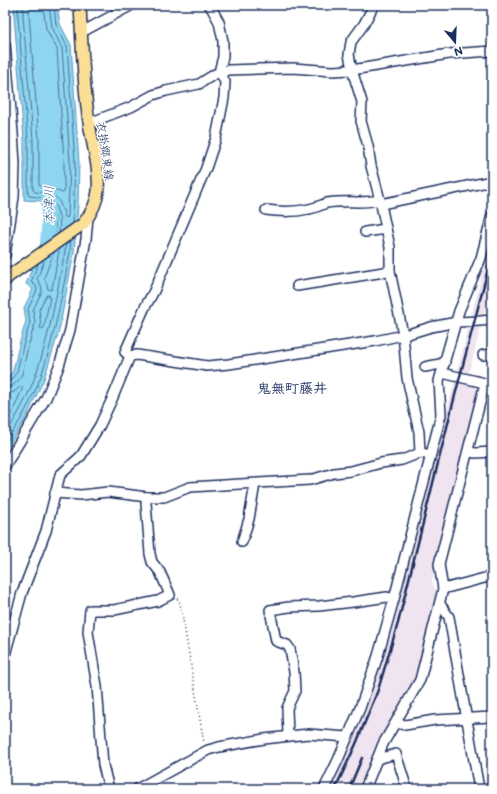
<svg xmlns="http://www.w3.org/2000/svg" width="497" height="794" font-family="Mali,'Klee One',sans-serif">
<style>
.built{fill:#efe4f0}
.water{fill:#8ed5f0;stroke:#6093b6}
.lines{fill:none;stroke-linecap:round;stroke-linejoin:round}
.shore{stroke:#497198;stroke-width:1}
.river{stroke:#8ed5f0;stroke-width:14}
.minor-casing{stroke:#1b2f5e;stroke-width:12}
.major-casing{stroke:#1b2f5e;stroke-width:14}
.path{stroke:#1b2f5e;stroke-width:1.5;stroke-dasharray:1 3;stroke-linecap:butt}
.minor{stroke:#fff;stroke-width:9}
.major{stroke:#fbdf96;stroke-width:11}
.rail{stroke:#1b2f5e;stroke-width:2.5}
.labels{text-anchor:middle;dominant-baseline:central;stroke-width:3;stroke-linejoin:round;paint-order:stroke}
.street-label{font-size:12px;fill:#1b2f5e;stroke:#fff}
.water-label{font-size:13px;font-style:italic;fill:#385882;stroke:#fff}
.quarter-label{font-size:14px;font-weight:bold;fill:#1b2f5e;stroke:#fff}
</style>
<rect width="100%" height="100%" fill="#fff"/>
<filter id="ink" filterUnits="userSpaceOnUse"><feTurbulence type="fractalNoise" baseFrequency=".025" numOctaves="2"/><feDisplacementMap in="SourceGraphic" scale="8" xChannelSelector="R" yChannelSelector="G"/><feConvolveMatrix kernelMatrix="1 2 1 2 8 2 1 2 1" color-interpolation-filters="sRGB"/></filter>
<g filter="url(#ink)">
<polygon class="built" points="492,236 492,286 466,383 478,387 480,393 432,581 438,596 415,678 370,763 360,789 329,789 349,747 367,702 383,656 456,376"/>
<polygon class="water" points="14,5 57,5 60,24 71,45 79,162 78,206 74,252 59,331 44,379 26,418 5,451 5,381 13,371 19,345 26,321 24,308 33,289 26,284 43,239 55,233 56,219 51,205 42,201 24,200 24,140 14,16"/>
<g class="lines">
<g class="shore">
<polyline points="18,5 18,16 28,140 28,195 30,196 43,198 54,202 60,219 59,233"/>
<path d="M 23,5 L 23,16 L 33,140 L 33,190 L 35,192 C 58,194 58,196 65,217 L 67,218 L 68,216 L 70,162 L 62,48 L 52,27 L 49,5"/>
<polyline points="29,5 29,15 39,140 39,185 40,186 55,190 62,193 64,192 64,162 57,49 46,29 43,5"/>
<polyline points="54,5 56,25 67,46 75,162 73,223"/>
<polyline points="54,252 44,278 47,284 48,289 50,290 52,289 59,251 59,249"/>
<polygon points="47,295 49,295 50,297 44,327 43,329 42,329 40,328 41,325 39,310"/>
<polyline points="5,383 9,382 17,372 23,346 30,322 28,309 37,290 36,286 32,283 31,282 38,264"/>
<path d="M 5,388 C 13,388 19,380 22,374 L 28,347 L 35,323 L 33,310 L 42,291 L 41,285 L 37,279 L 45,259"/>
<polyline points="5,394 14,392 21,386 23,387 13,411 5,423"/>
<path d="M 5,435 C 17,416 29,395 36,374 C 50,334 57,292 65,251 L 66,244"/>
<path d="M 5,444 C 19,423 32,401 41,376 C 55,336 62,294 70,252 L 71,240"/>
</g>
<polyline class="river" points="46,254 48,231 48,185"/>
<defs>
<g id="minor">
<polyline points="374,5 364,24 351,42 349,54 352,70 362,102 361,121 368,146 371,166 380,200 390,247 390,271 403,334 407,378 419,432 420,453"/>
<polyline points="82,32 132,5"/>
<polyline points="5,44 13,133 15,164 14,197 5,255"/>
<polyline points="89,123 131,107 153,95 166,91 199,84 215,74 228,70 293,68 332,71 352,70 449,54 492,51"/>
<polyline points="381,204 492,181"/>
<path d="M 266,210 C 280,212 295,212 309,209 C 315,208 321,205 327,203 C 345,200 363,204 380,200"/>
<polyline points="365,232 386,229"/>
<polyline points="297,286 390,271"/>
<polyline points="483,355 492,354"/>
<polyline points="130,356 125,352 144,309 154,291 206,168 216,138 224,98 225,82 220,72 220,68 223,57 223,41 219,22 212,9 209,5"/>
<polyline points="425,367 445,363"/>
<polyline points="468,452 476,453 492,452"/>
<polyline points="5,466 46,398 59,366 70,330 86,239 88,218"/>
<polyline points="55,493 81,495 108,492 147,497 164,497 190,487 310,480 334,473 351,471 381,463 402,460 420,453 426,454"/>
<polyline points="242,542 249,519 255,484"/>
<polyline points="443,589 492,576"/>
<polyline points="440,604 449,617 479,789"/>
<polyline points="5,655 22,593 46,531 60,475 81,456 100,425 113,397 130,356 137,355 207,366 229,364 375,341 408,334 431,327 457,322 480,321 492,320"/>
<polyline points="396,723 405,725 435,720 492,717"/>
<polyline points="288,736 287,708 295,691 294,672 290,649 287,645 276,641 270,610 289,607 319,606 353,602 387,597 394,599"/>
<polyline points="377,759 396,754 407,789"/>
<polyline points="109,789 103,765 97,686 88,632 90,610 114,610 158,601 170,595 160,572 152,562 150,554 146,503 147,497"/>
<polyline points="137,789 208,750 219,747 264,739 308,734 347,737"/>
<polyline points="324,789 338,760 360,708 378,656 394,599 441,415 439,381 459,311 481,258 492,215"/>
<polyline points="365,789 383,744 420,680 443,589 439,564 485,383 442,373"/>
</g>
<path id="major" d="M 5,280 L 9,276 L 83,224 C 90,215 97,204 98,191 C 100,168 92,144 89,122 C 83,83 82,44 80,5"/>
</defs>
<use href="#minor" class="minor-casing"/>
<use href="#major" class="major-casing"/>
<polyline class="path" points="177,599 179,600 182,613 204,743"/>
<use href="#minor" class="minor"/>
<use href="#major" class="major"/>
<g class="rail">
<polyline points="335,789 356,744 378,690 398,623 453,403 492,254"/>
<polyline points="349,789 362,758"/>
</g>
</g>
</g>
<g class="labels">
<g class="street-label">
<text transform="translate(106 151) rotate(82)">衣掛郷東線</text>
</g>
<g class="water-label">
<text transform="translate(48 205) rotate(-91)">本津川</text>
</g>
<g class="quarter-label">
<text x="292" y="387">鬼無町藤井</text>
</g>
</g>
<rect width="497" height="794" fill="none" stroke="#fff" stroke-width="20"/>
<rect x="10" y="10" width="477" height="774" fill="none" stroke="#1b2f5e" stroke-width="1.5" filter="url(#ink)"/>
<g transform="translate(455 42) rotate(161)" stroke="#ffffff" stroke-width="3" paint-order="stroke">
<path d="M0-3L7 15L0 10L-7 15Z" fill="#1b2f5e"/>
<text y="-6" font-size="11" font-weight="bold" text-anchor="middle" fill="#1b2f5e">N</text>
</g>
</svg>
